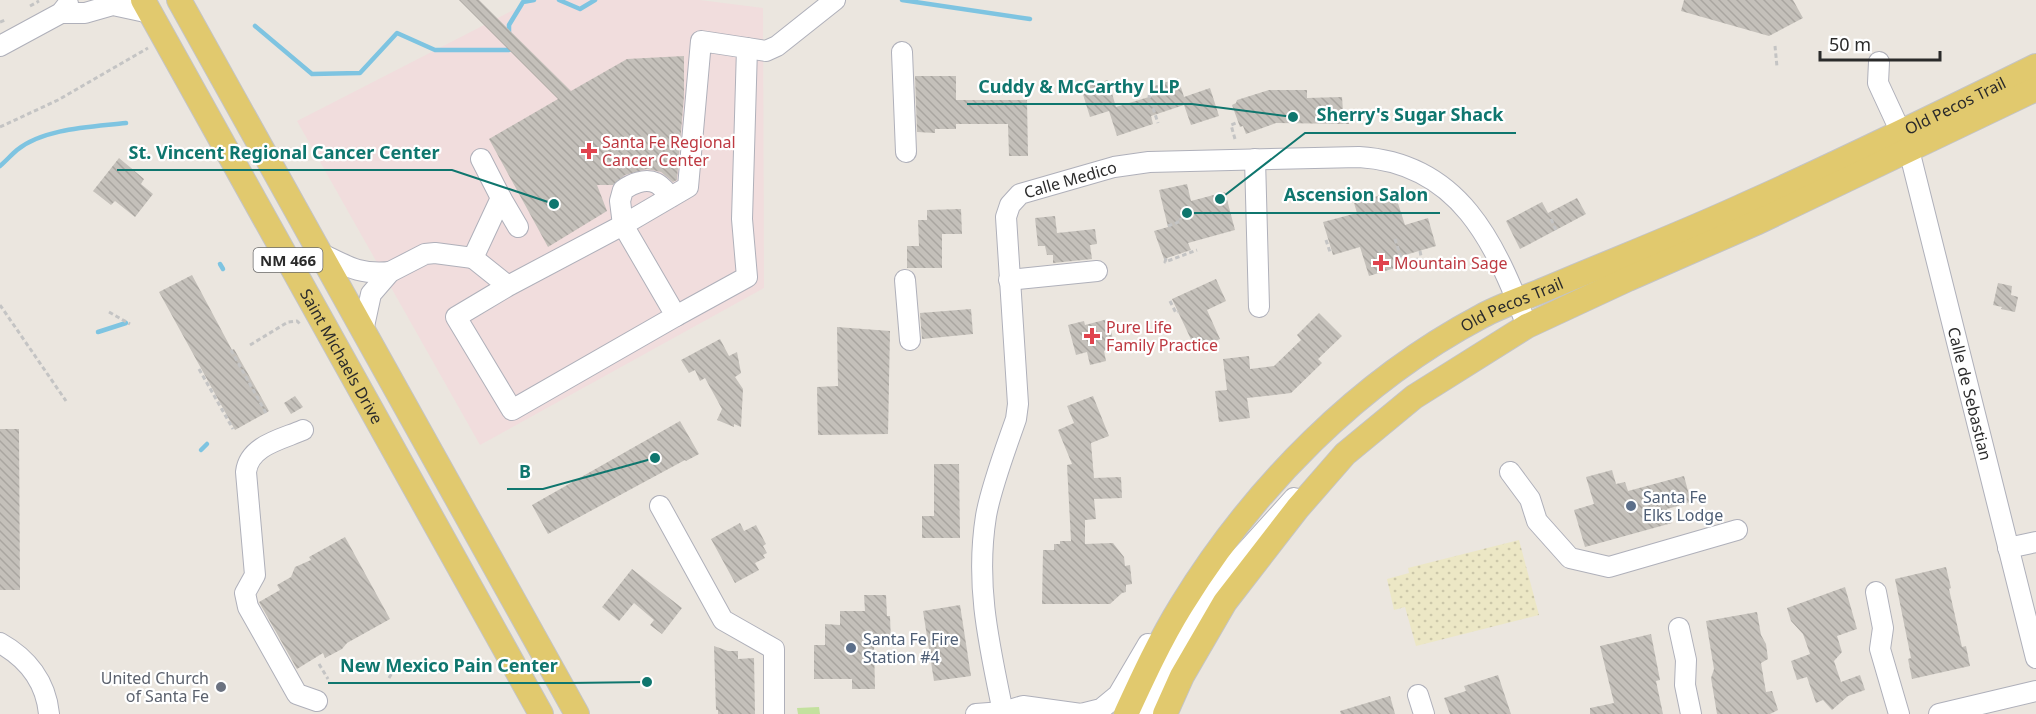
<svg xmlns="http://www.w3.org/2000/svg" width="2036" height="714" font-family="'Noto Sans',sans-serif">
<style>
.medical{fill:#f1dddd}
.sand{fill:url(#sand-dots)}
.pitch{fill:#c3e19e}
.lines{fill:none;stroke-linecap:round;stroke-linejoin:round}
.stream{stroke:#7ec4e1;stroke-width:4.5}
.building{fill:url(#building-back-hatch)}
.minor-casing{stroke:#afb0ba;stroke-width:22}
.major-casing{stroke:#c4c4c4;stroke-width:26}
.path{stroke:#c4c4c4;stroke-width:3;stroke-dasharray:4.5 3;stroke-linecap:butt}
.minor{stroke:#fff;stroke-width:20}
.major{stroke:#e1c96e;stroke-width:24}
.health-dot{fill:#e0444e;stroke:#fff;stroke-width:2}
.service-dot{fill:#5c6f8a;stroke:#fff;stroke-width:2}
.worship-dot{fill:#6b7280;stroke:#fff;stroke-width:2}
.labels{text-anchor:middle;dominant-baseline:central;stroke-width:4.5;stroke-linejoin:round;paint-order:stroke}
.shield{fill:#fff;stroke:#6b6b6b;stroke-width:1.5}
.shield-label{font-size:15px;font-weight:bold;fill:#2b2b2b}
.street-label{font-size:16px;fill:#2b2b2b;stroke:#fff}
.health-label{font-size:16px;fill:#be3a42;stroke:#fff;text-anchor:start}
.service-label{font-size:16px;fill:#4e5e75;stroke:#fff;text-anchor:start}
.worship-label{font-size:16px;fill:#5b616d;stroke:#fff;text-anchor:end}
.leader{fill:none;stroke:#0f766e;stroke-width:2}
.callout-dot{fill:#0f766e;stroke:#fff;stroke-width:2}
.callout-label{font-size:18px;text-anchor:middle;font-weight:bold;fill:#0f766e;stroke:#fff;stroke-width:4.5;stroke-linejoin:round;paint-order:stroke}
</style>
<defs>
<pattern id="sand-dots" width="8" height="8" patternUnits="userSpaceOnUse" patternTransform="scale(1.5)"><rect width="8" height="8" fill="#ece7c5"/><path d="M2 2h.1M6 6h.1" fill="none" stroke="#cbc6a9" stroke-width="1.8" stroke-linecap="round"/></pattern>
<pattern id="building-back-hatch" width="6" height="6" patternUnits="userSpaceOnUse" patternTransform="scale(1.5)"><rect width="6" height="6" fill="#c4c0ba"/><path d="M-1 5l2 2M0 0l6 6M5-1l2 2" fill="none" stroke="#a9a5a0"/></pattern>
</defs>
<rect width="100%" height="100%" fill="#ebe6df"/>
<polygon class="medical" points="533,0 700,0 763,8 764,288 480,445 297,121"/>
<polygon class="sand" points="1519,540 1539,615 1416,646 1405,607 1394,610 1387,579 1409,573 1408,568"/>
<polygon class="pitch" points="819,707 820,714 798,714 797,708"/>
<g class="lines">
<g class="stream">
<polyline points="559,0 580,9 595,0"/>
<polyline points="902,0 1030,19"/>
<polyline points="255,26 312,74 360,73 397,33 435,50 509,50 509,44"/>
<polyline points="509,36 509,25 523,2 534,0"/>
<path d="M 0,166 C 6,161 11,155 17,150 C 44,128 93,127 126,123"/>
<polyline points="220,264 223,269"/>
<polyline points="98,332 126,323"/>
<polyline points="201,450 207,444"/>
</g>
</g>
<g class="building">
<polygon points="459,0 479,0 571,91 627,59 684,56 684,96 677,180 673,182 661,172 647,169 625,175 613,185 597,185 607,211 548,247 489,139 558,99"/>
<polygon points="1684,0 1793,0 1803,18 1769,36 1681,11"/>
<polygon points="915,76 956,76 956,100 1027,100 1028,156 1009,156 1008,124 956,124 956,129 935,129 935,133 917,132"/>
<polygon points="1178,78 1184,97 1210,88 1219,116 1191,125 1184,105 1151,116 1153,124 1117,136 1109,111 1090,117 1081,88 1108,80 1116,107 1152,96 1149,88"/>
<polygon points="1269,90 1307,90 1307,98 1342,97 1343,111 1349,111 1349,124 1276,123 1246,134 1243,126 1240,127 1232,105 1236,103 1237,100"/>
<polygon points="119,158 144,179 141,184 153,194 135,217 115,201 111,205 93,191"/>
<polygon points="1187,184 1191,201 1225,192 1235,230 1188,243 1191,250 1164,259 1154,231 1168,227 1159,190"/>
<polygon points="1394,191 1405,225 1428,218 1436,246 1395,258 1398,267 1369,276 1360,247 1333,255 1323,222 1357,213 1354,203"/>
<polygon points="1577,198 1586,214 1520,249 1506,221 1542,202 1548,213"/>
<polygon points="961,209 962,234 942,234 942,268 907,268 907,246 919,246 918,220 927,220 927,210"/>
<polygon points="1055,216 1057,233 1095,229 1097,244 1090,245 1092,259 1053,263 1053,255 1047,255 1045,246 1038,246 1035,218"/>
<polygon points="192,275 232,350 234,349 269,411 235,430 159,292"/>
<polygon points="1216,279 1226,301 1207,310 1220,339 1196,350 1172,299"/>
<polygon points="1998,283 2012,286 2011,295 2018,297 2015,312 2001,309 2002,307 1993,305"/>
<polygon points="971,309 973,334 922,339 920,313"/>
<polygon points="1319,313 1342,336 1318,359 1322,363 1291,393 1247,398 1250,418 1219,422 1215,391 1227,390 1223,359 1249,356 1250,369 1274,366 1301,340 1297,335"/>
<polygon points="1108,319 1115,347 1104,351 1106,361 1090,365 1087,352 1076,355 1068,325 1084,321 1085,325"/>
<polygon points="837,327 890,331 888,434 818,435 817,387 838,386"/>
<polygon points="720,339 729,356 737,352 741,373 735,377 743,389 741,427 734,424 734,427 717,420 722,409 705,378 700,381 695,370 689,373 681,360"/>
<polygon points="295,396 303,407 291,414 284,403"/>
<polygon points="1093,396 1109,436 1091,443 1094,478 1121,477 1122,498 1094,499 1096,519 1085,520 1085,544 1113,543 1124,557 1125,566 1130,565 1132,584 1126,585 1126,592 1122,593 1110,604 1042,604 1043,550 1054,550 1054,544 1060,544 1060,541 1071,541 1067,465 1072,464 1058,430 1074,423 1067,406"/>
<polygon points="680,421 699,454 686,461 685,460 548,534 532,505"/>
<polygon points="0,429 19,429 20,590 0,590"/>
<polygon points="934,464 959,464 960,538 922,538 922,516 934,516"/>
<polygon points="1612,470 1616,484 1625,482 1628,491 1684,476 1691,502 1667,509 1672,523 1585,547 1574,510 1594,504 1586,477"/>
<polygon points="740,523 744,531 756,525 766,544 763,546 767,553 763,555 765,558 755,563 759,570 735,583 711,539"/>
<polygon points="345,537 390,619 347,643 342,649 325,658 323,653 297,669 259,602 280,590 277,585 291,577 295,567 311,560 309,557"/>
<polygon points="1946,567 1951,588 1949,589 1962,647 1966,646 1970,666 1912,679 1908,659 1911,658 1895,579"/>
<polygon points="632,569 682,608 662,634 650,625 654,620 634,603 619,621 602,607"/>
<polygon points="1845,587 1857,629 1837,636 1842,652 1834,661 1841,682 1860,675 1865,690 1848,696 1832,710 1823,700 1816,703 1807,677 1797,680 1791,661 1810,654 1803,634 1791,621 1787,608"/>
<polygon points="864,595 886,595 887,616 890,616 891,644 874,644 875,689 852,689 852,679 814,679 814,645 825,645 825,624 840,625 840,611 865,611"/>
<polygon points="960,605 971,676 934,681 923,611"/>
<polygon points="1757,612 1761,635 1766,644 1768,659 1761,663 1766,692 1772,691 1778,710 1770,714 1717,714 1711,678 1714,669 1706,621"/>
<polygon points="1651,634 1660,680 1656,681 1663,714 1590,714 1590,708 1614,703 1600,646"/>
<polygon points="714,646 728,651 738,651 738,659 754,658 755,714 718,714 718,710 716,710"/>
<polygon points="1498,675 1511,714 1450,714 1444,698 1466,691 1464,686"/>
<polygon points="1390,696 1395,714 1341,714 1340,711"/>
</g>
<g class="lines">
<defs>
<g id="minor">
<polyline points="61,13 85,13 113,5 150,13"/>
<polyline points="0,46 61,13 68,4"/>
<polyline points="747,48 766,51 777,46 835,0"/>
<polyline points="902,52 906,152"/>
<path id="s1" d="M 1879,62 L 1878,83 L 1909,150 L 2036,658"/>
<polyline points="1255,159 1259,307"/>
<path d="M 671,197 C 667,193 661,185 656,183 C 645,178 631,184 623,190 L 620,201 L 623,225 L 688,187 L 701,41 L 747,48 L 742,219 L 747,277 L 676,316"/>
<polyline points="501,198 518,227"/>
<path d="M 320,253 C 347,266 359,275 390,272"/>
<polyline points="473,258 508,286 456,317 512,410 676,316 623,225 508,286"/>
<polyline points="905,280 910,340"/>
<polyline points="1009,280 1097,271"/>
<polyline points="363,331 371,294 390,272 425,254 435,253 473,258 501,198 481,159"/>
<path d="M 303,430 C 283,439 249,445 246,472 L 255,575 L 245,593 L 248,607 L 297,694 L 317,701"/>
<polyline points="1510,472 1530,499 1537,521 1570,558 1609,567 1737,530"/>
<polyline points="660,506 723,620 774,649 774,714"/>
<polyline points="2008,548 2036,542"/>
<polyline points="1876,592 1883,628 1880,649 1899,714"/>
<polyline points="1679,628 1686,660 1685,685 1691,714"/>
<path d="M 0,643 C 27,658 46,682 49,714"/>
<polyline points="1418,695 1424,714"/>
<path id="s2" d="M 1003,712 C 989,644 975,585 986,516 C 991,487 1006,448 1016,419 L 1018,404 L 1006,217 L 1010,205 L 1020,194 L 1114,167 L 1149,162 L 1359,157 C 1460,163 1495,243 1527,326"/>
<polyline points="976,714 1003,712 1023,706 1081,714 1101,709 1118,695 1148,644"/>
<polyline points="1145,714 1164,675 1220,580 1294,498"/>
<polyline points="1939,714 2036,691"/>
</g>
<g id="major">
<path id="s3" d="M 143,0 L 541,714"/>
<polyline points="179,0 577,714"/>
<path id="s4" d="M 1126,714 C 1143,677 1160,640 1181,606 C 1254,487 1359,381 1482,316 C 1502,305 1525,298 1546,289 C 1614,260 1682,234 1749,203 C 1845,160 1941,113 2036,66"/>
<polyline points="1165,714 1182,676 1225,602 1297,509 1345,454 1414,397 1527,326 1628,279 1758,222 2036,89"/>
</g>
</defs>
<use href="#minor" class="minor-casing"/>
<use href="#major" class="major-casing"/>
<g class="path">
<polyline points="30,6 39,1"/>
<polyline points="0,22 5,20"/>
<polyline points="1775,46 1777,67"/>
<polyline points="1151,95 1149,96 1158,123"/>
<polyline points="0,127 58,100 148,48"/>
<polyline points="1235,139 1231,125 1238,122"/>
<polyline points="1551,219 1556,230"/>
<polyline points="1168,226 1181,221 1180,218"/>
<polyline points="1395,239 1403,264 1418,259 1422,261"/>
<polyline points="1326,240 1330,252 1332,251"/>
<polyline points="1420,251 1422,261"/>
<polyline points="1166,258 1165,262 1197,250"/>
<polyline points="1170,301 1176,313 1178,312"/>
<polyline points="0,305 66,401"/>
<polyline points="109,312 130,324"/>
<polyline points="250,345 288,322 297,321 300,324"/>
<polyline points="231,350 266,413"/>
<polyline points="199,369 233,429"/>
<polyline points="319,664 328,679"/>
<polyline points="389,678 396,666"/>
</g>
<use href="#minor" class="minor"/>
<use href="#major" class="major"/>
</g>
<g class="health-dot">
<path d="M586 142h6v6h6v6h-6v6h-6v-6h-6v-6h6z"/>
<path d="M1378 254h6v6h6v6h-6v6h-6v-6h-6v-6h6z"/>
<path d="M1089 327h6v6h6v6h-6v6h-6v-6h-6v-6h6z"/>
</g>
<g class="service-dot">
<circle cx="1631" cy="506" r="6"/>
<circle cx="851" cy="648" r="6"/>
</g>
<circle class="worship-dot" cx="221" cy="687" r="6"/>
<g class="labels">
<rect class="shield" x="253.5" y="248" width="69" height="24" rx="4.5"/>
<g class="shield-label">
<text x="288" y="260">NM 466</text>
</g>
<g class="street-label">
<text stroke="none"><textPath href="#s4" startOffset="1062">Old Pecos Trail</textPath></text>
<text stroke="none"><textPath href="#s2" startOffset="582">Calle Medico</textPath></text>
<text stroke="none"><textPath href="#s4" startOffset="576">Old Pecos Trail</textPath></text>
<text stroke="none"><textPath href="#s3" startOffset="408">Saint Michaels Drive</textPath></text>
<text stroke="none"><textPath href="#s1" startOffset="346">Calle de Sebastian</textPath></text>
</g>
<g class="health-label">
<text x="602" y="142">Santa Fe Regional<tspan x="602" dy="18">Cancer Center</tspan></text>
<text x="1394" y="263">Mountain Sage</text>
<text x="1106" y="327">Pure Life<tspan x="1106" dy="18">Family Practice</tspan></text>
</g>
<g class="service-label">
<text x="1643" y="497">Santa Fe<tspan x="1643" dy="18">Elks Lodge</tspan></text>
<text x="863" y="639">Santa Fe Fire<tspan x="863" dy="18">Station #4</tspan></text>
</g>
<g class="worship-label">
<text x="209" y="678">United Church<tspan x="209" dy="18">of Santa Fe</tspan></text>
</g>
</g>
<path class="leader" d="M1293 117L1192 104H967M1220 199L1305 133H1516M554 204L452 170H117M1187 213L1272 213H1440M655 458L543 489H507M647 682L570 683H328"/>
<g class="callout-dot">
<circle cx="1293" cy="117" r="6"/>
<circle cx="1220" cy="199" r="6"/>
<circle cx="554" cy="204" r="6"/>
<circle cx="1187" cy="213" r="6"/>
<circle cx="655" cy="458" r="6"/>
<circle cx="647" cy="682" r="6"/>
</g>
<g class="callout-label">
<text x="1079" y="93">Cuddy &amp; McCarthy LLP</text>
<text x="1410" y="121">Sherry's Sugar Shack</text>
<text x="284" y="159">St. Vincent Regional Cancer Center</text>
<text x="1356" y="201">Ascension Salon</text>
<text x="525" y="478">B</text>
<text x="449" y="672">New Mexico Pain Center</text>
</g>
<path d="M1820 51v9h120v-9" fill="none" stroke="#2b2b2b" stroke-width="3"/>
<text x="1829" y="51" font-size="18" fill="#2b2b2b" stroke="#ffffff" stroke-width="4.5" paint-order="stroke">50 m</text>
</svg>
